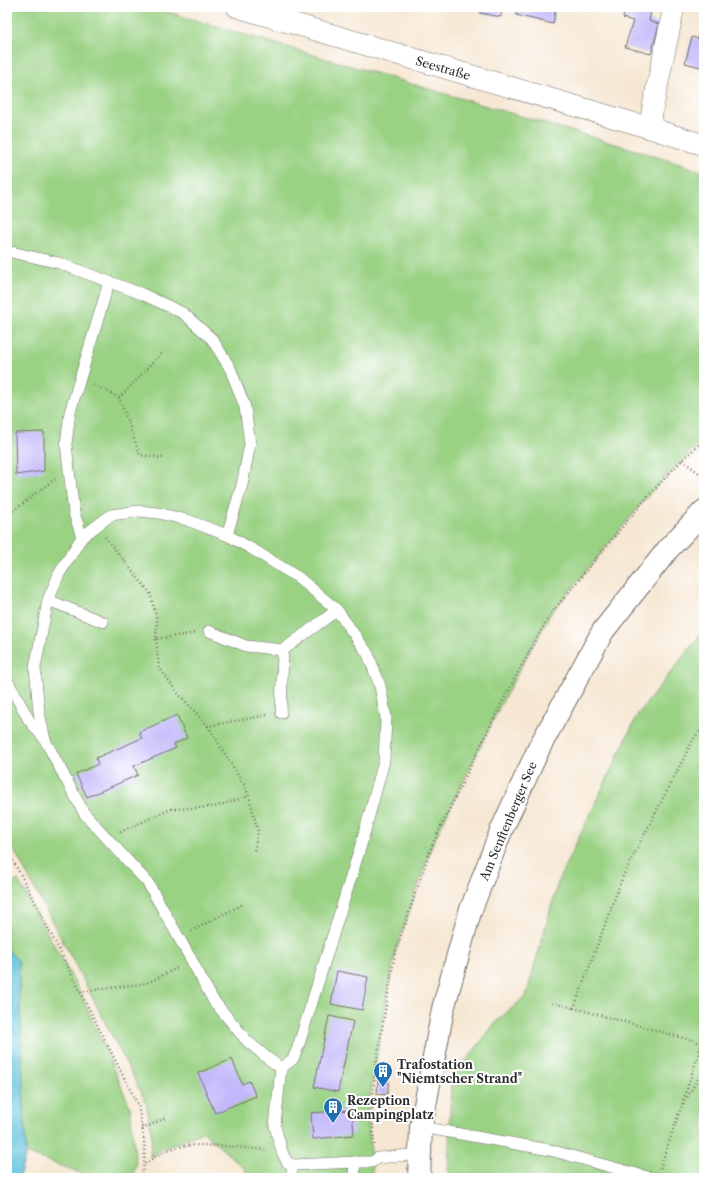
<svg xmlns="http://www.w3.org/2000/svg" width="711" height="1185" font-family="'Libre Caslon Text',serif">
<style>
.green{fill:#9ad284;stroke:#627e58}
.water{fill:#61c2df;stroke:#467685}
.building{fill:#c2b7fa}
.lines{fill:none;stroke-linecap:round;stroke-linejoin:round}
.lane-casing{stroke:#726d66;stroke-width:12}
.street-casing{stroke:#726d66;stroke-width:22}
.secondary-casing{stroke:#726d66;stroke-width:24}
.path{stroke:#726d66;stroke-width:2.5;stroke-dasharray:1 3;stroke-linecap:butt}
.lane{stroke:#fff;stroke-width:11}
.street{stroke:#fff;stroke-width:21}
.secondary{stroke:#fff;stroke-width:22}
.labels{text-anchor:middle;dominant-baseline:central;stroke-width:4;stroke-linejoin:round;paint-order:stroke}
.street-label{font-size:12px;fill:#2b2b2b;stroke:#fff}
.poi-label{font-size:12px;font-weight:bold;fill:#2b2b2b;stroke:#fff;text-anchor:start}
</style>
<rect width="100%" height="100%" fill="#fff"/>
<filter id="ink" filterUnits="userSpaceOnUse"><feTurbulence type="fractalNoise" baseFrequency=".025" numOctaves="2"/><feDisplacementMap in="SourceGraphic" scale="8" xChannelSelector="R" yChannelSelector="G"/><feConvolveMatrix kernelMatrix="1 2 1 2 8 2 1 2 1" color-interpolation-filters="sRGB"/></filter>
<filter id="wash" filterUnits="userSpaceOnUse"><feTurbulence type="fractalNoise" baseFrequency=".012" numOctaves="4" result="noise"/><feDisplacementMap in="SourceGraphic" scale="16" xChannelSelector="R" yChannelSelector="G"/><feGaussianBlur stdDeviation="0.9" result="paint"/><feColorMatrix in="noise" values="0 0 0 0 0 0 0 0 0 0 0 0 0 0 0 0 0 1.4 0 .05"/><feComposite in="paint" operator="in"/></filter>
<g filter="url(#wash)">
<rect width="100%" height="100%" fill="#f6e7d3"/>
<g class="green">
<polygon points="7,7 151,7 642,152 704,172 704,440 682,460 647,497 549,616 502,702 432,845 395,953 367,1113 372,1162 372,1178 246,1178 246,1170 203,1132 162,1149 150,1157 152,1137 146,1102 84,981 7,837"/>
<polygon points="704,630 704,1178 448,1178 451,1080 497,1021 526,996 559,879 638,714"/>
<polygon points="18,880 80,992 130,1107 136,1165 132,1178 94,1178 26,1153 18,960 7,950 7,888"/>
</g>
<polygon class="water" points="7,950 18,960 26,1153 19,1178 7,1178"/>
<g id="blocks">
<g class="building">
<polygon points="481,7 502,7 501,17 480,13"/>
<polygon points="518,7 556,7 553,24 516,15"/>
<polygon points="626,7 652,7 649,21 659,24 651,54 625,47 633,21 623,18"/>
<polygon points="692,37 704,40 704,68 685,63"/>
<polygon points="44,432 44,471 16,475 15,433"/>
<polygon points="177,715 187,738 174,744 176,748 134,766 138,775 87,797 76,774 98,764 96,758 142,738 139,732"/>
<polygon points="337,971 368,977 362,1010 331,1004"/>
<polygon points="329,1016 353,1021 338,1092 314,1087"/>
<polygon points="232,1059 242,1084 249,1081 256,1096 215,1113 198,1073"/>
<polygon points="378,1080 389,1082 387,1095 377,1094"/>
<polygon points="352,1110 354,1135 313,1139 311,1113"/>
</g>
</g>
</g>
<g filter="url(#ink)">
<use href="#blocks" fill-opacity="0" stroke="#726d66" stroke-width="1"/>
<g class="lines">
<defs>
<g id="lane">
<polyline points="7,251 59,263 142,294 183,313 212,339 230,368 245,407 250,444 242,485 227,535"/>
<polyline points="82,537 74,513 66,444 70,412 109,282"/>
<polyline points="48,600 103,622"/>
<polyline points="209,631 246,646 283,650"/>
<polyline points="7,680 29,720 43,737"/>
<polyline points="281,713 283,650 337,610"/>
<polyline points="281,1068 266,1057 247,1041 213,1000 192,961 148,883 84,813 45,740 39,712 35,668 48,600 59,574 82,537 111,515 139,511 158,513 187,520 227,535 252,549 299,578 337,610 368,654 380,686 386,718 384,761 361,845 298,1047 293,1059 281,1068 275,1126 282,1152 287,1162 293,1165"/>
<polyline points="421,1127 550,1150 651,1178"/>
<polyline points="291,1178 293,1165 355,1162 372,1162 378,1158 420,1154"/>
<polyline points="354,1178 355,1162"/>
</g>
<g id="street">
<polyline points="237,7 650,128 704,145"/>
<polyline points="650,128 653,106 674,7"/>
</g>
<polyline id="secondary" points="419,1178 421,1127 443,1009 470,912 501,831 540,746 603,631 669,548 704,511"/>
</defs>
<use href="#lane" class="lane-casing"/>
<use href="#street" class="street-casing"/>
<use href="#secondary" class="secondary-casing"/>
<g class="path">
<polyline points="93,385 105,390 119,398 140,455 164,458"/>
<polyline points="119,398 163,352"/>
<polyline points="682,460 704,477"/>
<polyline points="7,516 10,513 55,479"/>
<polyline points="105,537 150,593 157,620 156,639 196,633"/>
<polyline points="156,639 159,667 176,691 208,726 267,715"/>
<polyline points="704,725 693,740 623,876 574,1008 702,1043 704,1037"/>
<polyline points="208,726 244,785 249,796 258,832 254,851"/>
<polyline points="120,832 171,809 214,807 249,796"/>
<path d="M 7,850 L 22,877 L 138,1105 C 143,1132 148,1151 141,1178"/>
<polyline points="191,931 243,904"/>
<polyline points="80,992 147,983 179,967"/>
<polyline points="552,1003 574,1008"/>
<polyline points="682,1104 702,1043 704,1044"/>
<polyline points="142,1129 167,1117"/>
<polyline points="374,1145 372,1112 375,1070 395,953 432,845 502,702 549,616 647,497 682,460 704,440"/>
<path d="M 145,1164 C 151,1160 157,1155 163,1152 C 189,1139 238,1148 267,1150"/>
<polyline points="660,1168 680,1110 704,1068"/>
</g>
<use href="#lane" class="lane"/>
<use href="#street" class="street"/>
<use href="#secondary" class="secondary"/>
</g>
</g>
<defs>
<symbol id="building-pin" viewBox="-11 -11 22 30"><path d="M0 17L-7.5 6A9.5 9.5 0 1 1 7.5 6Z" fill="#1f6fb2" stroke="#fff"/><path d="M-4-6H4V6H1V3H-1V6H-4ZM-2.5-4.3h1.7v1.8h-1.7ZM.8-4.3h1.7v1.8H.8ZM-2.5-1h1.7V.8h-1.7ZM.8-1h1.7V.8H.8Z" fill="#fff"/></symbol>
</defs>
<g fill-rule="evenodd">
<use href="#building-pin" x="372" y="1060" width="22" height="30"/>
<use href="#building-pin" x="322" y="1096" width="22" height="30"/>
</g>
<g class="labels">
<g class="street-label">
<text transform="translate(443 68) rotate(16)">Seestraße</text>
<text transform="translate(508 821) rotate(-67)">Am Senftenberger See</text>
</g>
<g class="poi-label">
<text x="397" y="1064">Trafostation<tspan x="397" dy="14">"Niemtscher Strand"</tspan></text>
<text x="347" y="1100">Rezeption<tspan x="347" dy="14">Campingplatz</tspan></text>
</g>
</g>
<rect width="711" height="1185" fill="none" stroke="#fff" stroke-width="24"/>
</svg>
